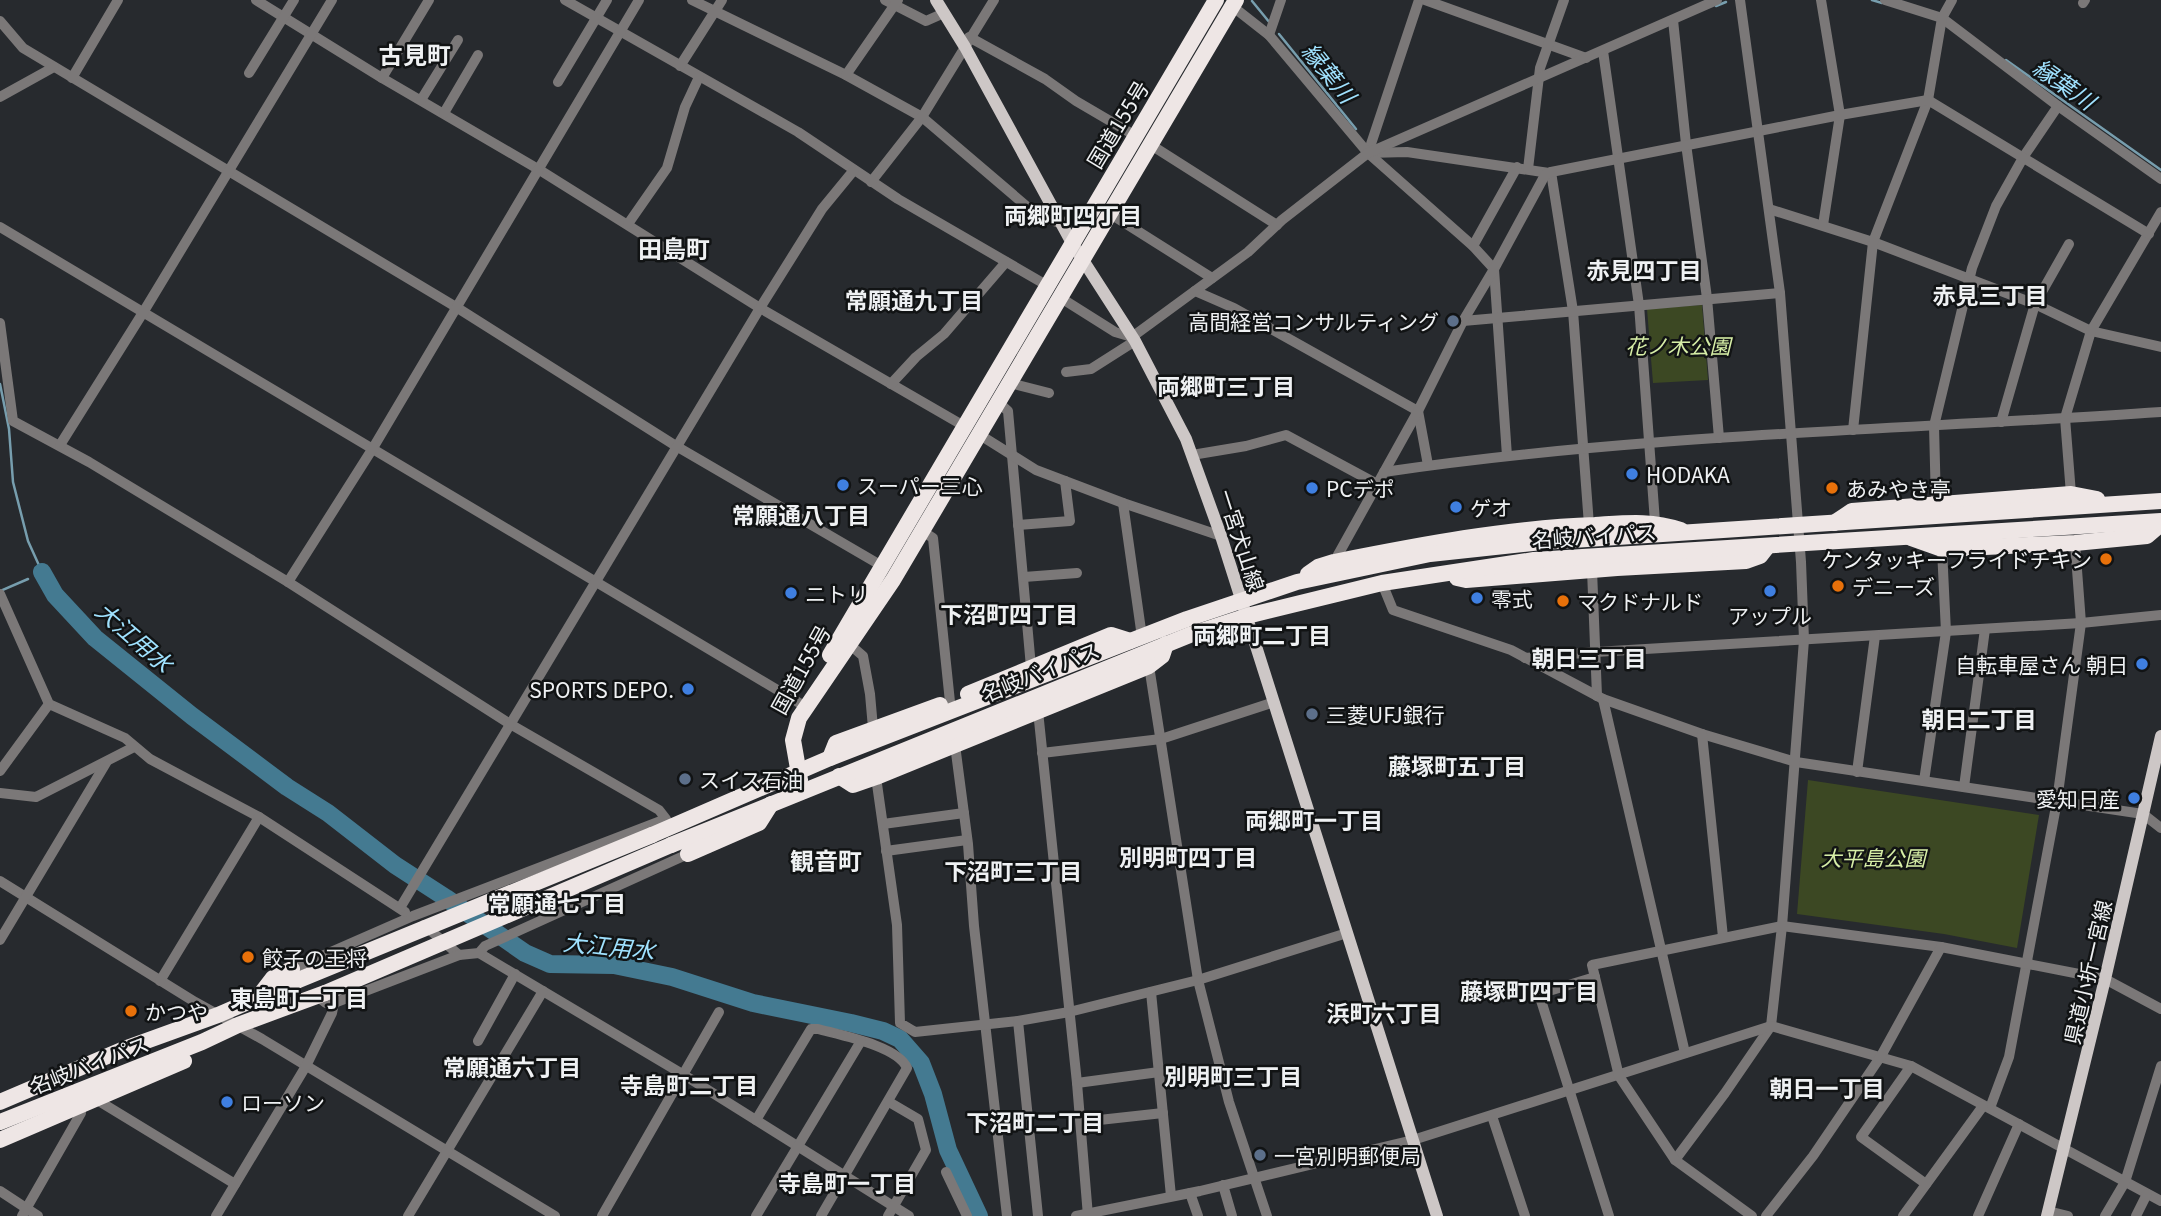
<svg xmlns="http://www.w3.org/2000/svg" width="2161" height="1216" font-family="Georgia,'Noto Sans JP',serif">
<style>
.green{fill:#3c4823}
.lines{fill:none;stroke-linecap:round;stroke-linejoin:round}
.stream{stroke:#779eae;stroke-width:2.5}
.river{stroke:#447a91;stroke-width:18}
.minor{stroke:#7b7878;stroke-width:10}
.major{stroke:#cdc7c6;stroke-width:12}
.highway{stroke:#eee6e5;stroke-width:16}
.highway-bridge{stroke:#eee6e5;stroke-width:16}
.service-dot{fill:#5c6f8a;stroke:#111314;stroke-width:2.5}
.shop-dot{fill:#3f7fe0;stroke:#111314;stroke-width:2.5}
.food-dot{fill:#e8710a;stroke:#111314;stroke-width:2.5}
.labels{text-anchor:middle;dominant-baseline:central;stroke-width:5;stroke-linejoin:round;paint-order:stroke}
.street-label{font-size:21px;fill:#eff1f3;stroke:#111314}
.poi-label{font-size:21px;fill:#eff1f3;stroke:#111314;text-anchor:start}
.park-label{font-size:21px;font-style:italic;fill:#d7efa7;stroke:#111314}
.water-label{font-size:23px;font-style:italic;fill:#a0e2ff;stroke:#111314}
.neighbourhood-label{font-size:23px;font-weight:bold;fill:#eff1f3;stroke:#111314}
.quarter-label{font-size:24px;font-weight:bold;fill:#eff1f3;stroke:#111314}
</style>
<rect width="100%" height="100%" fill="#272a2e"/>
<g class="green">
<polygon points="1702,305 1708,380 1653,383 1647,309"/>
<polygon points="1808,780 2039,815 2017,948 1944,934 1797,914"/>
</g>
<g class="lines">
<g class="stream">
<polyline points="1872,0 1882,3"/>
<polyline points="1252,1 1270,23"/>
<polyline points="1716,6 1726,2"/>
<polyline points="1279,34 1356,129"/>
<polyline points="2006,60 2161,170"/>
<polyline points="0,384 9,429 13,482 28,541 42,572 36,575"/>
<polyline points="0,591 28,579"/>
</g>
<polyline class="river" points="42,572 55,595 95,638 192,716 287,787 328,813 395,865 446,898 525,953 550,964 614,965 672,977 753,1003 851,1023 883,1031 900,1039 921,1063 933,1094 948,1150 979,1216"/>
<g class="minor">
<polyline points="256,0 382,78 538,169 760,308 964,426"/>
<polyline points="565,0 798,132 898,199 1048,286"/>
<polyline points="692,0 846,75 922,117 1038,216 1060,223"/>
<polyline points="885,0 926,21 944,13"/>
<polyline points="1419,0 1368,153 1407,152 1549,173"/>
<polyline points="1425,0 1586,58"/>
<polyline points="1821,0 1840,115 1823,225"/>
<polyline points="1885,0 1942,18 2058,106 2161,179"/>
<polyline points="2083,3 2085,0"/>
<polyline points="1232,6 1269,35 1368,153 1473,246 1494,269 1507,456"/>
<polyline points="1673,20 1686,144 1707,298 1719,438"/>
<polyline points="0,21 23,48 456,307 676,446 882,566"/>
<polyline points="1269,35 1281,0"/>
<polyline points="969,37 1045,79 1076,101 1134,135"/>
<polyline points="1603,51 1639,305 1655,522"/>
<polyline points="680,66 722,0"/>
<polyline points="249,73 294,0"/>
<polyline points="846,75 898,0"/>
<polyline points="72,78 118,0"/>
<polyline points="382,78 429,0"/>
<polyline points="558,82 607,0"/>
<polyline points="0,97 54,67"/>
<polyline points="421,100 458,40"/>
<polyline points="444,113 478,55"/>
<polyline points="1151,145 1277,225"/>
<polyline points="1528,169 1540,68 1564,0"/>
<polyline points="1551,172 1573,311 1589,525"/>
<polyline points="871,182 922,117 994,0"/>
<polyline points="1769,209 1873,242 2035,304 2091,331 2161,347"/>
<polyline points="1109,213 1212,278"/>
<polyline points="628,224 667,168 685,107 699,77"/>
<polyline points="0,227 801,704"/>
<polyline points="1473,246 1517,167"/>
<polyline points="1195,291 1234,308 1418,411 1428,465"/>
<polyline points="1061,298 1115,332 1132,337 1248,252 1282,220 1368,153 1717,0"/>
<polyline points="1463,321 1780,293"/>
<polyline points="0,323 13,421 89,462 288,582 510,724 659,810 666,819 413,916 292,969"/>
<polyline points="1066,372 1091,369 1135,341"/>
<polyline points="1010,383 1049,393"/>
<polyline points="891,384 916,357 944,334 1006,262"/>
<polyline points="999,403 1008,411 1031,667"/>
<polyline points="2001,422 2035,304 2069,244"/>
<polyline points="1853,430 1873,242 1928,100 1942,18 1952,0"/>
<polyline points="980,435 1036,470 1123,503 1221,536"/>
<polyline points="60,445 144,311 332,0"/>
<polyline points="1192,455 1246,446 1286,435 1377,484"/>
<path d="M 1384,472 C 1641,434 1902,430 2161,412"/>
<polyline points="2071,494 2065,418 2091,331 2161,212"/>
<polyline points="1123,503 1142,637"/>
<polyline points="1936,504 1934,426 1972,268 1996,206 2024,156 2058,106"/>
<polyline points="1018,525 1070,521 1065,481"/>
<polyline points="922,531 933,538 950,702"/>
<polyline points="1334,562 1418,411 1463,321 1494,269 1545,175 1551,172 1840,115 1928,100 2149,234"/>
<polyline points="1592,570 1597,696"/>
<polyline points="1024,577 1077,573"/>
<polyline points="288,582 373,448 639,0"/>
<polyline points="1382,583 1393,610 1511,650 1603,699 1702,734 1796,762 2143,814 2161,828"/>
<polyline points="0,594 49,704 125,738 150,759 259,817 405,912"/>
<polyline points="849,644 863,656 870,694 873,728"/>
<polyline points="1525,658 1595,652 2081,623 2161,615"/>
<polyline points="1149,666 1198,980 1229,1102 1267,1216"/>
<polyline points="1603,699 1685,1053"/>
<polyline points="1038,711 1077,1083 1088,1216"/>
<polyline points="1702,734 1723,937"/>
<polyline points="955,745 968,844 974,926 1007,1216"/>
<polyline points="1042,753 1161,739 1274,702"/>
<polyline points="0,771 49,704"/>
<polyline points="1857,772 1875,636"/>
<polyline points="876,777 897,925 900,1023 915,1032 1018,1021 1069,1012 1198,980 1347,933"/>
<polyline points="1924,781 1946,632 1942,549"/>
<polyline points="1964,787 1985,629"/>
<polyline points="0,793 36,797 134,747"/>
<polyline points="883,824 964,813"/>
<polyline points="886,851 967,840"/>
<polyline points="0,881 195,1002 262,1039 555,1216"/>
<polyline points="400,908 760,308 822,209 854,170"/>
<polyline points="424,925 459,955"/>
<polyline points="0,940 106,763"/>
<polyline points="479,953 684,1075 909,1216"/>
<polyline points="1595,977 1539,994 1609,1216"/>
<polyline points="160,981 259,817"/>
<polyline points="1151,992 1171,1196"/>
<polyline points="317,996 326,1003 334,1003 459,955 479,953 485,946 688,854"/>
<polyline points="1018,1021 1038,1216"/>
<polyline points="478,1041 515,974"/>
<polyline points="1911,1066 1861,1137 1926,1184"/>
<polyline points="1077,1083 1159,1072"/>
<polyline points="99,1097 102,1103 235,1184"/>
<polyline points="1990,1108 2009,1057 2057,801 2081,623 2075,543"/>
<polyline points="1492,1116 1525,1216"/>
<path d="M 756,1120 L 811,1029 L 818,1029 C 840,1035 898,1046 907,1068 L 821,1216"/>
<polyline points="1081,1122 1163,1113"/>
<polyline points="1675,1160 1725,1093 1771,1026 1782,926 1804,640 1801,562 1780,293 1740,0"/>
<polyline points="946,1172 967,1216"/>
<polyline points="1223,1185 1232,1216"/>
<polyline points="0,1191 38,1216"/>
<polyline points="1190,1193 1198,1216"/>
<polyline points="2048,1211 2068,1216"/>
<polyline points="22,1216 81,1113 79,1105"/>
<polyline points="216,1216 306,1066 332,1013 334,1003"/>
<polyline points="408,1216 543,991"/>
<polyline points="602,1216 719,1012"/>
<polyline points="756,1216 861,1041"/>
<polyline points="888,1216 926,1150 918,1119 889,1102"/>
<polyline points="1076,1216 1200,1191 1413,1140 1771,1026 1911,1066 2161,1201"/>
<polyline points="1752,1216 1675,1160 1619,1076 1592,965 1782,926 1941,947 2105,979 2161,1009"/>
<polyline points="1766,1216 1813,1156 1881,1056 1941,947"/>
<polyline points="1903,1216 1983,1106"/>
<polyline points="1978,1216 2019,1124"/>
<polyline points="2105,1216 2125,1182 2161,1066"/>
<polyline points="2136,1216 2147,1194"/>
</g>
<g class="major">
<polyline points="936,0 965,47 1072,243 1135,341 1186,439 1221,536 1437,1216"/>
<polyline points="2047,1216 2105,979 2161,736"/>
</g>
<g class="highway">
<polyline points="1834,523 1852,511 2071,494 2097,499"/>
<polyline points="1911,538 1942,549 2075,543 2147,536 2161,524"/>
<path d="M 1308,574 L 1318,567 L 1334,562 C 1420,545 1507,528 1595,525 C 1627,523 1650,520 1681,530"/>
<polyline points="1457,578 1466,580 1617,568 1746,561 1760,556 1767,547"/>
<path d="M 830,655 C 957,436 1086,218 1216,0"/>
<polyline points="968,694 1111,635 1130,641"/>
<polyline points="830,758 836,743 940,705"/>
<polyline points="839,776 853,785 876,777 1149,666 1162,656 1166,644"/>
<polyline points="800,780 793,740 799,718 893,580 1236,0"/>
<polyline points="652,835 830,758 1187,619 1297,582 1430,554 1542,542 2161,501"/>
<polyline points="671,845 1192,634 1247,616 1382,583 1534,560 2161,521"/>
<polyline points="688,854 759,823 771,804"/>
<polyline points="259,996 273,978 292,969"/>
<polyline points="0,1102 124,1049 218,1015 296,981"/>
<polyline points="0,1122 202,1042 238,1025 325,993"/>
<polyline points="0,1140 184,1061"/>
</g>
<g class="highway-bridge">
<polyline points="296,981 652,835"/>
<polyline points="325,993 671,845"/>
</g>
</g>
<g class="service-dot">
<circle cx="1453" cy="321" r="7"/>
<circle cx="1312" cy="714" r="7"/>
<circle cx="685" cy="779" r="7"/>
<circle cx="1260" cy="1155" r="7"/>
</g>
<g class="shop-dot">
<circle cx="1632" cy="474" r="7"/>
<circle cx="843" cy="485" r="7"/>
<circle cx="1312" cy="488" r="7"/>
<circle cx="1456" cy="507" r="7"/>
<circle cx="1770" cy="591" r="7"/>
<circle cx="791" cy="593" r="7"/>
<circle cx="1477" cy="598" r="7"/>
<circle cx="2142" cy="664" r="7"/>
<circle cx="688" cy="689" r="7"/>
<circle cx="2134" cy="798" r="7"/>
<circle cx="227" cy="1102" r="7"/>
</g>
<g class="food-dot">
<circle cx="1832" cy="488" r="7"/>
<circle cx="2106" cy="559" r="7"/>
<circle cx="1838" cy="586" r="7"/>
<circle cx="1563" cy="601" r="7"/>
<circle cx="248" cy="957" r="7"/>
<circle cx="131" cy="1011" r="7"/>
</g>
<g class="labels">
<g class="street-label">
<text transform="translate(1117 124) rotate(-59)">国道155号</text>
<text transform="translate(1594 535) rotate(-4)">名岐バイパス</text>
<text transform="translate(1242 540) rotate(72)">一宮犬山線</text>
<text transform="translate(800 669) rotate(-61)">国道155号</text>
<text transform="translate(1040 671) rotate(-22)">名岐バイパス</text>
<text transform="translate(2087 972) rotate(-77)">県道小折一宮線</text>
<text transform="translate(89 1064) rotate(-21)">名岐バイパス</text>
</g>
<g class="poi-label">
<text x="1439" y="321" text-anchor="end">高間経営コンサルティング</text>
<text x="1646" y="474">HODAKA</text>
<text x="857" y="485">スーパー三心</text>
<text x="1326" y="488">PCデポ</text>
<text x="1846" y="488">あみやき亭</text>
<text x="1470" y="507">ゲオ</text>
<text x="2092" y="559" text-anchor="end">ケンタッキーフライドチキン</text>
<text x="1852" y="586">デニーズ</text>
<text x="805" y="593">ニトリ</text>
<text x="1491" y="598">零式</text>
<text x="1577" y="601">マクドナルド</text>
<text x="1770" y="615" text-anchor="middle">アップル</text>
<text x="2128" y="664" text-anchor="end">自転車屋さん 朝日</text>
<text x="674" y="689" text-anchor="end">SPORTS DEPO.</text>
<text x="1326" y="714">三菱UFJ銀行</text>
<text x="699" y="779">スイス石油</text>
<text x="2120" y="798" text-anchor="end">愛知日産</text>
<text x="262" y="957">餃子の王将</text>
<text x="145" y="1011">かつや</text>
<text x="241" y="1102">ローソン</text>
<text x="1274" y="1155">一宮別明郵便局</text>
</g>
<g class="park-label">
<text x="1678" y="345">花ノ木公園</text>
<text x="1873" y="857">大平島公園</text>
</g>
<g class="water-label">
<text transform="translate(1330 72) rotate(51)">縁葉川</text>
<text transform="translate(2065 83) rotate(35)">縁葉川</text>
<text transform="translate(135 636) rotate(41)">大江用水</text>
<text transform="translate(609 945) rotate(6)">大江用水</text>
</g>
<g class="neighbourhood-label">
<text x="1073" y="214">両郷町四丁目</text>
<text x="1644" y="269">赤見四丁目</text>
<text x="1990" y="294">赤見三丁目</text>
<text x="914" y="299">常願通九丁目</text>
<text x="1226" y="385">両郷町三丁目</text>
<text x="801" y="514">常願通八丁目</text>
<text x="1009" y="613">下沼町四丁目</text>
<text x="1262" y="634">両郷町二丁目</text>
<text x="1589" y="657">朝日三丁目</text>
<text x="1979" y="718">朝日二丁目</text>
<text x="1457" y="765">藤塚町五丁目</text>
<text x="1314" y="819">両郷町一丁目</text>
<text x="1188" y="856">別明町四丁目</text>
<text x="1013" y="870">下沼町三丁目</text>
<text x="557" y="902">常願通七丁目</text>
<text x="1529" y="990">藤塚町四丁目</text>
<text x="299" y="997">東島町一丁目</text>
<text x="1384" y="1012">浜町六丁目</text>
<text x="512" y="1066">常願通六丁目</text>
<text x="1233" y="1075">別明町三丁目</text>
<text x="689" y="1084">寺島町二丁目</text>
<text x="1827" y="1087">朝日一丁目</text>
<text x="1035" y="1121">下沼町二丁目</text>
<text x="847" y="1182">寺島町一丁目</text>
</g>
<g class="quarter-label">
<text x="415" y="53">古見町</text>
<text x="674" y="247">田島町</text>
<text x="826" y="859">観音町</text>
</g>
</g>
</svg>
